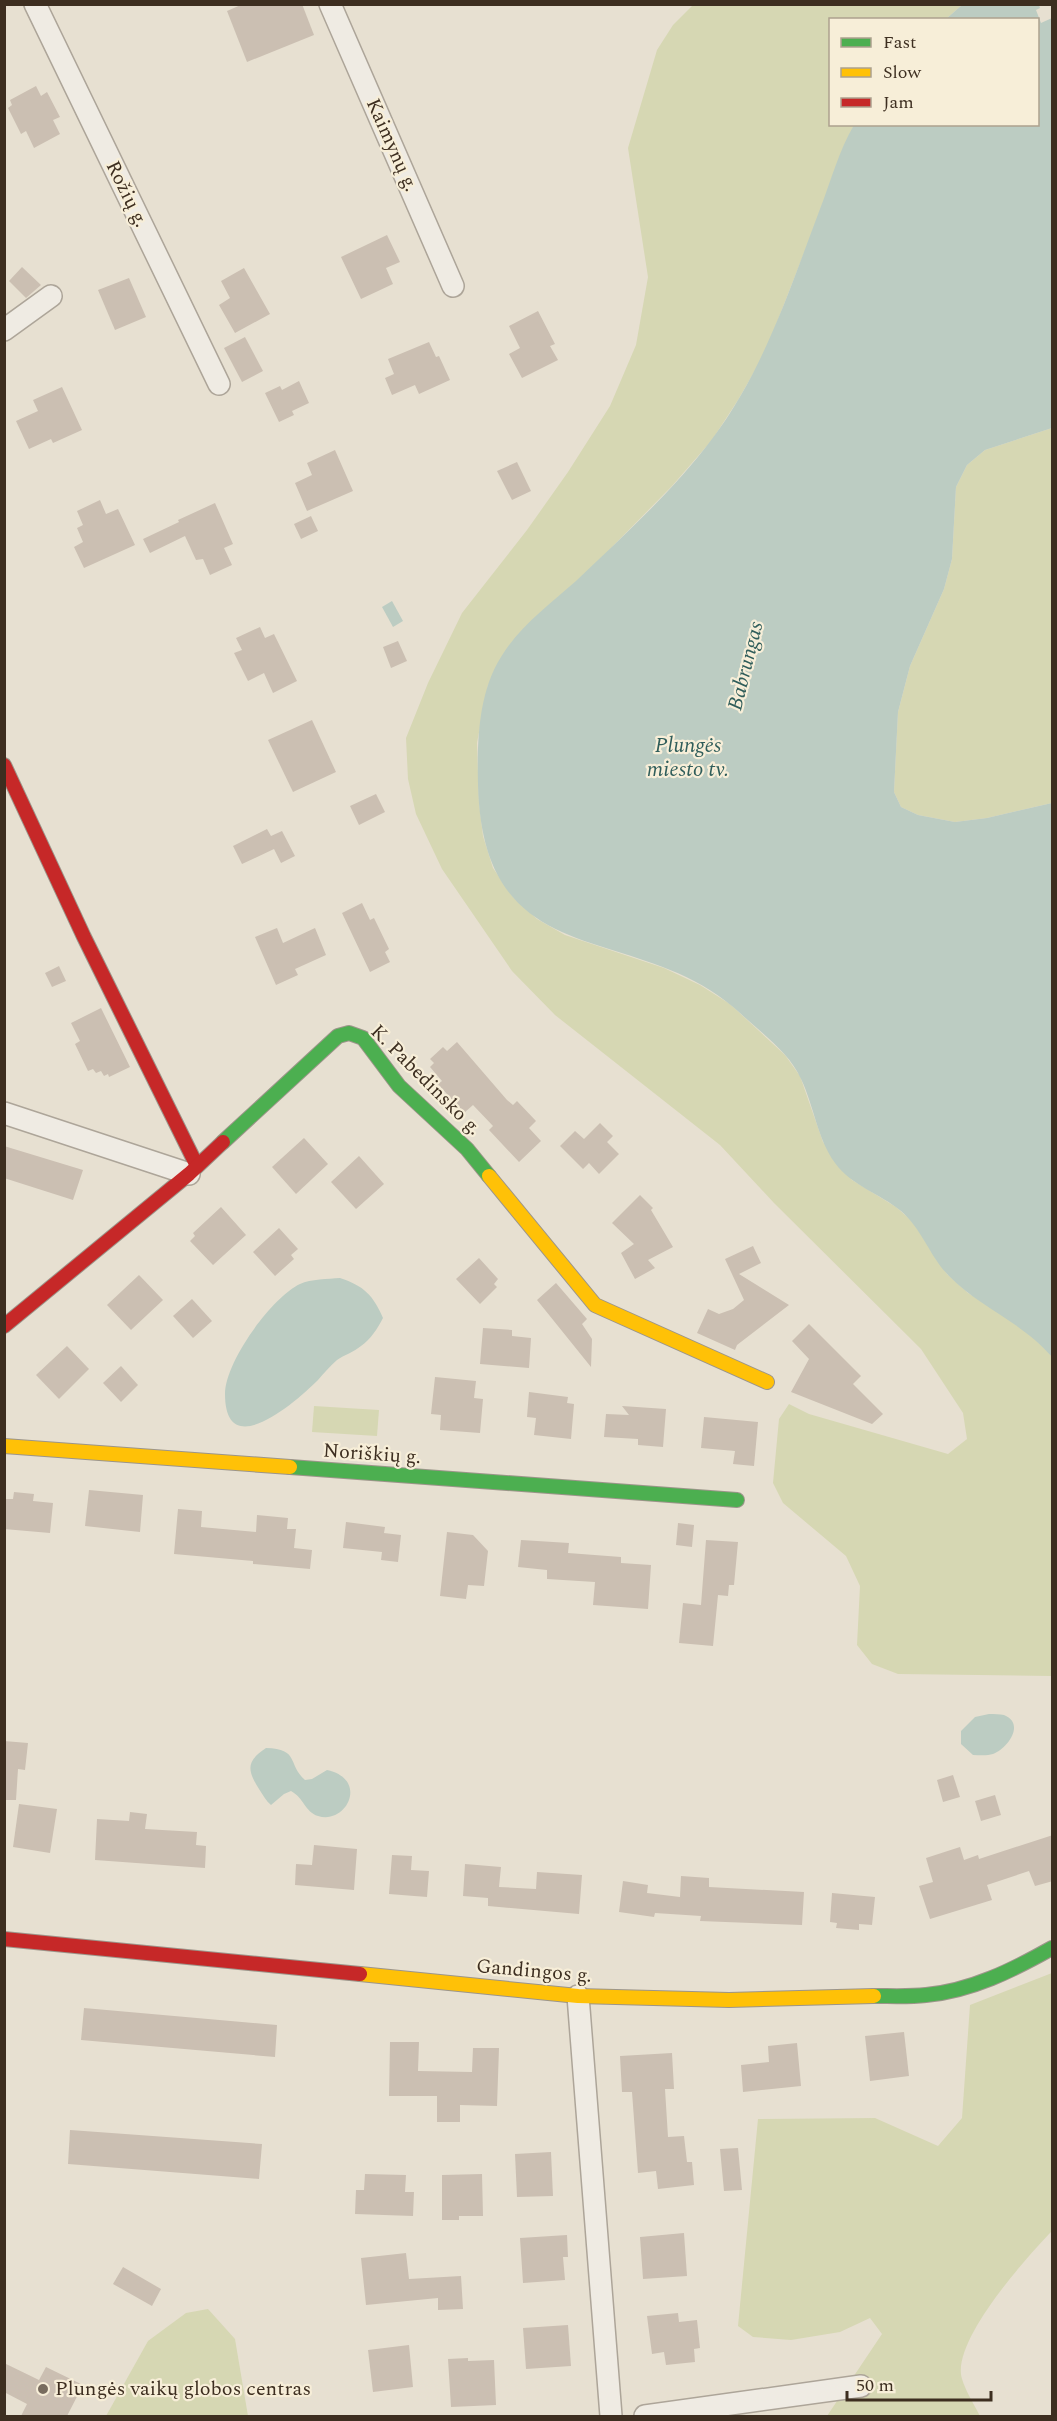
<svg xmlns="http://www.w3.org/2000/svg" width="1057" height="2421" font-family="Spectral,serif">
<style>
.green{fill:#d6d7b3}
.water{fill:#bcccc2}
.pier{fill:#e7e0d1}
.building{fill:#cbbfb2}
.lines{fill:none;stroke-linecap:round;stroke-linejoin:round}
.street-casing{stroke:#ada599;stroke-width:24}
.fast-casing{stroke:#9c958a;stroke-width:16}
.slow-casing{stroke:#9c958a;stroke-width:16}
.jam-casing{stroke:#9c958a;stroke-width:16}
.street{stroke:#efebe3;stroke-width:21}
.fast{stroke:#4caf50;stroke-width:14}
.slow{stroke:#ffc107;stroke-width:14}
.jam{stroke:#c62828;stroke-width:14}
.poi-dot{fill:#786c5e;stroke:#f7eed8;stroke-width:2}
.labels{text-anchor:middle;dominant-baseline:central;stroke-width:4.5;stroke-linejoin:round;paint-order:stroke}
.street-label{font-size:20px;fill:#3d2e20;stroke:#f7eed8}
.poi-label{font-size:20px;fill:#3d2e20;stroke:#f7eed8;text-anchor:start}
.water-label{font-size:21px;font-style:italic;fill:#2f5d5a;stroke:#f7eed8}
</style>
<rect width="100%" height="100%" fill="#e7e0d1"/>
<g class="green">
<polygon points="693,5 962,5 946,19 830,20 830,124 854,125 765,353 738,400 712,440 672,486 614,545 488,685 477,743 479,803 483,836 493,868 513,897 537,919 565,935 664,968 700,985 730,1004 785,1055 800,1076 823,1142 852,1180 896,1207 913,1222 947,1274 968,1293 1015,1322 1039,1341 1052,1357 1051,1676 898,1674 872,1664 857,1645 860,1586 846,1556 783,1503 773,1483 779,1419 789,1404 809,1414 948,1454 967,1439 963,1413 921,1349 774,1203 720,1145 555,1015 512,971 442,869 416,814 408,779 406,738 428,683 462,613 527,530 568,472 610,406 636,345 648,277 628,148 657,50 673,25"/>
<polygon points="1052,428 1052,803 987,818 955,822 918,815 901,807 894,792 898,712 910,666 944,589 952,559 956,487 967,465 985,450"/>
<polygon points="314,1406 379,1410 377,1436 312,1432"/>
<path d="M 1052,1973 L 1052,2231 C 1026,2258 957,2335 961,2374 C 962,2385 975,2406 980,2416 L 827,2416 L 882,2334 L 870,2318 L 840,2332 L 791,2340 L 753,2337 L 738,2326 L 758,2119 L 875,2118 L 938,2146 L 962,2118 L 970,2005 Z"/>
<polygon points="208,2309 235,2339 248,2416 106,2416 148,2341 186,2313"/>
</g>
<g class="water">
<path d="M 962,5 L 1052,5 L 1052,428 L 985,450 L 967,465 L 956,487 L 952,559 L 944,589 L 910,666 L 898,712 L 894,792 L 901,807 L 918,815 L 955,822 L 987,818 L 1052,803 L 1052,1357 C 1021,1321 980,1308 949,1276 C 930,1257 922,1229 901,1211 C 879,1193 852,1186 835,1163 C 817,1138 814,1106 801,1079 C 789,1052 761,1033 740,1013 C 638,918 483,980 478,785 C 477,743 478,693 501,657 C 519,627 550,604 576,581 C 623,536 673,491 712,439 C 764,370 790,288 820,209 C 831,181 839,150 854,125 L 1038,124 L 1038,20 L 946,19 Z"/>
<polygon points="392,601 403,621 393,627 382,607"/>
<path d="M 340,1278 C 364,1286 373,1295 383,1318 C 378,1328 370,1340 361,1346 C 354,1352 344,1355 337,1360 C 330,1366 324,1373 318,1380 C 296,1402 225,1464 225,1394 C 225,1362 271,1298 300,1284 C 311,1279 328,1279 340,1278 Z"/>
<path d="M 989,1714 C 994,1714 1000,1714 1004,1715 C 1026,1724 1007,1749 993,1754 C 987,1756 979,1755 973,1755 L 961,1744 L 961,1731 L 975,1717 Z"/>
<path d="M 266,1748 C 300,1749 287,1764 305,1780 L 312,1779 L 327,1770 C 369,1779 347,1825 318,1816 C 305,1812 304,1798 291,1791 L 284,1794 L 271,1805 C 266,1801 263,1795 259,1789 C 247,1770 246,1761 266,1748 Z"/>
</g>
<polygon class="pier" points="1039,5 1052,5 1052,18 1041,23 1036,10 1040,8"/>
<g class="building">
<polygon points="243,4 302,4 314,35 247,62 227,11"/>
<polygon points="36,86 41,96 47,92 60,117 53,120 60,134 34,148 26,131 21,134 8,108 12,105 10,100"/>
<polygon points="387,235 400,262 386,268 393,284 361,299 341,257"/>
<polygon points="22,267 41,285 26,298 9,281"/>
<polygon points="244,268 270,314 235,333 219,305 230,298 221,281"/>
<polygon points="129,278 146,317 115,330 98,290"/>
<polygon points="538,311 555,344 550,346 558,360 522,378 509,354 520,348 509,326"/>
<polygon points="245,337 263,371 242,382 224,348"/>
<polygon points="429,342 436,357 439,356 450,380 419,394 415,385 392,395 385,378 394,374 388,359"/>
<polygon points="299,381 309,403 292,411 294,415 279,422 265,393 280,386 282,390"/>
<polygon points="62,387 82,430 53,443 51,439 29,449 16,421 38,411 33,400"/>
<polygon points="335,450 353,491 307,511 295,483 312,475 307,463"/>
<polygon points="517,462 531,491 512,500 497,471"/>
<polygon points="100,500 106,514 118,509 135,545 84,568 74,547 83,542 77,528 83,525 77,511"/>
<polygon points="215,503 233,544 224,548 232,565 210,575 203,559 196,560 185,536 150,553 143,539 179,522 178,520"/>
<polygon points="311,516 318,531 301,539 294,524"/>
<polygon points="260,627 265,638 274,634 297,681 273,693 264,673 248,681 234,653 242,650 236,638"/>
<polygon points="398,641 407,661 391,668 383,647"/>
<polygon points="312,720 336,772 293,792 268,740"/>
<polygon points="376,794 385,812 359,825 350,806"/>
<polygon points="267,829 271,836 282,831 295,856 281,863 274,849 242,864 233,846"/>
<polygon points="362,903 370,920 374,918 389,949 385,952 390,962 370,972 342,913"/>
<polygon points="277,928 283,943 315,928 326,955 295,969 298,975 276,985 255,937"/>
<polygon points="59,966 66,981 52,987 45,973"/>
<polygon points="101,1008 130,1067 109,1077 108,1074 104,1076 101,1071 96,1073 93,1069 88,1071 75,1044 80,1041 71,1023"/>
<polygon points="457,1042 507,1100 513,1105 517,1101 536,1121 529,1128 541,1141 519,1162 489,1130 493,1126 473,1105 464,1113 438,1084 442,1081 430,1067 434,1063 430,1059 443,1047 447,1051"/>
<polygon points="600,1123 613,1136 607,1142 619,1154 599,1174 589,1163 583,1169 560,1146 575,1131 584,1139"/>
<polygon points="304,1138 328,1164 296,1194 272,1167"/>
<polygon points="4,1146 83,1170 73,1200 4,1178"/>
<polygon points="359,1156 384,1184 356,1209 331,1182"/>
<polygon points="640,1195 653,1208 651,1210 673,1247 648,1260 655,1268 635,1279 621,1253 634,1244 612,1223"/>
<polygon points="221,1207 246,1235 213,1265 190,1241 195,1236 193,1233"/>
<polygon points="279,1228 298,1249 291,1255 294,1259 275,1276 253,1252"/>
<polygon points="753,1246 761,1263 739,1274 789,1305 737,1345 735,1350 697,1333 708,1309 719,1314 733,1309 744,1300 725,1259"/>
<polygon points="479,1258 498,1279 494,1284 497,1287 480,1304 456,1279"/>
<polygon points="139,1275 163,1300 131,1330 107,1305"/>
<polygon points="556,1283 587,1319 582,1324 592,1339 591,1367 537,1300"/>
<polygon points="192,1299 212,1321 193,1338 173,1316"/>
<polygon points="809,1324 861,1376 853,1384 883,1414 872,1424 791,1392 809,1359 792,1341"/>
<polygon points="483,1328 512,1330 512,1336 531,1338 529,1368 480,1364"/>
<polygon points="67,1346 89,1369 59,1399 36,1375"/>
<polygon points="121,1366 138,1385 121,1402 103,1383"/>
<polygon points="435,1377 476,1381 474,1398 483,1399 480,1433 440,1430 441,1415 431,1414"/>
<polygon points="529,1392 568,1397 567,1403 574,1404 571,1439 534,1435 536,1418 527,1417"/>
<polygon points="622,1406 666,1409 663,1447 638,1445 638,1439 604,1437 606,1414 629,1415"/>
<polygon points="704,1417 758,1422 754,1466 733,1464 735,1451 701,1448"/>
<polygon points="89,1490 143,1495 140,1532 85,1526"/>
<polygon points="14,1492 34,1494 33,1501 53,1503 50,1533 4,1529 4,1499 13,1499"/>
<polygon points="178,1509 202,1511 201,1527 256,1532 257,1515 288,1518 287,1529 296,1529 294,1548 312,1550 310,1569 253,1564 253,1561 174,1554"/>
<polygon points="346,1522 385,1527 384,1533 401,1535 398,1562 381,1560 382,1552 343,1548"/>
<polygon points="678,1523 694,1525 692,1547 676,1545"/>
<polygon points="447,1532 473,1535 488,1551 484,1586 468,1585 466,1599 440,1596"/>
<polygon points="521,1540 569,1543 568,1553 621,1557 621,1563 651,1565 648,1609 593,1605 595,1582 547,1579 547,1570 518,1567"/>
<polygon points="706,1540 738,1542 734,1585 729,1585 728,1596 718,1595 713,1646 679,1643 683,1603 701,1605"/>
<polygon points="4,1741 28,1743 25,1770 18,1769 16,1800 4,1800"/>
<polygon points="953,1775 960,1797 943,1802 937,1780"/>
<polygon points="995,1795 1001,1815 981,1821 975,1801"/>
<polygon points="19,1804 57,1809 50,1853 13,1847"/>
<polygon points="130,1812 147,1814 145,1829 197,1832 196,1845 206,1846 205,1868 95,1860 97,1819 129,1821"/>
<polygon points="1053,1835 1053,1881 1035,1886 1029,1871 987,1885 992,1900 930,1919 919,1886 933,1882 926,1858 960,1847 964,1860 978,1855 979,1859"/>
<polygon points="314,1845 357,1849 354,1890 295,1885 296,1864 312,1865"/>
<polygon points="392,1855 412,1856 411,1870 429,1871 427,1897 389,1894"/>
<polygon points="465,1864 501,1867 499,1887 536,1889 537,1872 582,1875 579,1914 488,1906 488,1898 463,1896"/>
<polygon points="681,1876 709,1878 709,1887 804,1892 802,1925 700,1921 701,1916 655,1913 654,1917 619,1912 623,1881 648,1885 647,1893 680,1897"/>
<polygon points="832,1893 875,1897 872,1925 859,1924 859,1930 836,1928 837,1923 830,1922"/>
<polygon points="84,2008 277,2025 275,2057 81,2040"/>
<polygon points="904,2032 909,2076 870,2081 865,2036"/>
<polygon points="390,2042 419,2042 418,2071 472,2072 473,2048 499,2048 497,2106 460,2105 460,2122 437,2122 437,2096 389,2096"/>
<polygon points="797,2043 801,2086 743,2092 741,2065 769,2062 768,2046"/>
<polygon points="672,2053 674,2089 665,2089 668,2137 684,2136 687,2162 692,2162 694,2185 658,2189 656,2171 638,2173 632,2092 622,2092 620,2056"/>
<polygon points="70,2130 262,2144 259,2179 68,2164"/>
<polygon points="738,2148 742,2190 724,2191 720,2149"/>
<polygon points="551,2152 553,2196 517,2197 515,2154"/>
<polygon points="365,2174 406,2175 405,2192 414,2192 413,2216 355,2214 356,2190 364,2190"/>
<polygon points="482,2174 483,2216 459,2216 459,2220 442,2220 442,2175"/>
<polygon points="684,2233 687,2276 643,2279 640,2237"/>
<polygon points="567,2235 568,2257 563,2257 565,2280 523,2283 520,2238"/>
<polygon points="406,2253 409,2279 461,2276 463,2309 438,2310 438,2298 366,2305 361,2258"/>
<polygon points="123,2267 161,2289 152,2306 113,2284"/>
<polygon points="678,2313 679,2322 697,2320 700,2348 694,2349 695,2362 666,2365 664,2352 652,2354 647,2316"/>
<polygon points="568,2325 571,2366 526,2369 523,2328"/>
<polygon points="409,2345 413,2387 373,2392 368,2350"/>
<polygon points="468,2358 468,2361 494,2360 496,2405 451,2407 448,2359"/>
<polygon points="4,2363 39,2380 46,2367 83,2385 67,2416 21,2416 27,2404 4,2392"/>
</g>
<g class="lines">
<defs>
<g id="street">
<polyline points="35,4 219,384"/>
<polyline points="330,4 453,286"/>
<polyline points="4,330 51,296"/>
<polyline points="4,1113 189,1174"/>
<polyline points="578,1996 611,2416"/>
<polyline points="645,2416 861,2386"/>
</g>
<g id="fast">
<polyline points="223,1142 338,1036 349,1033 363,1038 399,1086 467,1149 489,1176"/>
<polyline points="290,1467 737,1500"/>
<path d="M 874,1996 C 891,1996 909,1997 926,1995 C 971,1991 1013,1970 1052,1948"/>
</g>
<g id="slow">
<polyline points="489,1176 595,1305 767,1382"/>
<polyline points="4,1446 290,1467"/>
<polyline points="360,1974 578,1996 729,2000 874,1996"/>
</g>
<g id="jam">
<polyline points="4,765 84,937 197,1166"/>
<polyline points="4,1326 189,1174 223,1142"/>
<polyline points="4,1939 360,1974"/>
</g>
</defs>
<use href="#street" class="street-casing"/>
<use href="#fast" class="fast-casing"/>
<use href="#slow" class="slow-casing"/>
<use href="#jam" class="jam-casing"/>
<use href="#street" class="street"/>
<use href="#fast" class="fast"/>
<use href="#slow" class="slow"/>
<use href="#jam" class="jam"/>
</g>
<circle class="poi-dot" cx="43" cy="2389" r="6"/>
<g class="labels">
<g class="street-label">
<text transform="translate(392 145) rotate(66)">Kaimynų g.</text>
<text transform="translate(127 194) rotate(64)">Rožių g.</text>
<text transform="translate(426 1080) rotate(45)">K. Pabedinsko g.</text>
<text transform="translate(372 1454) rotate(4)">Noriškių g.</text>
<text transform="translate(534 1971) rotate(5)">Gandingos g.</text>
</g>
<g class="poi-label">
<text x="55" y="2389">Plungės vaikų globos centras</text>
</g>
<g class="water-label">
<text transform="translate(746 666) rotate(-76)">Babrungas</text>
<text x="688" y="746">Plungės<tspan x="688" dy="24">miesto tv.</tspan></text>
</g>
</g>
<rect width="1057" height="2421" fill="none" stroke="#3d2e20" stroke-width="12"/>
<rect x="829" y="18" width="210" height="108" fill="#f7eed8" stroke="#ada18e" stroke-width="1.5"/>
<rect x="841" y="38" width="30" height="9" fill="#4caf50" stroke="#ada18e" stroke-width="1.5"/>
<text x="883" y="48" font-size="18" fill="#3d2e20">Fast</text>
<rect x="841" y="68" width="30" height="9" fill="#ffc107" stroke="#ada18e" stroke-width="1.5"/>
<text x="883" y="78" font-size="18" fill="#3d2e20">Slow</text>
<rect x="841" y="98" width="30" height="9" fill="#c62828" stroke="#ada18e" stroke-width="1.5"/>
<text x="883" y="108" font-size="18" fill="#3d2e20">Jam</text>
<path d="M847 2391v9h144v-9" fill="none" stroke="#3d2e20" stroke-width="3"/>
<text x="856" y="2391" font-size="18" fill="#3d2e20" stroke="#f7eed8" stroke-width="4.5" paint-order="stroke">50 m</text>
</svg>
